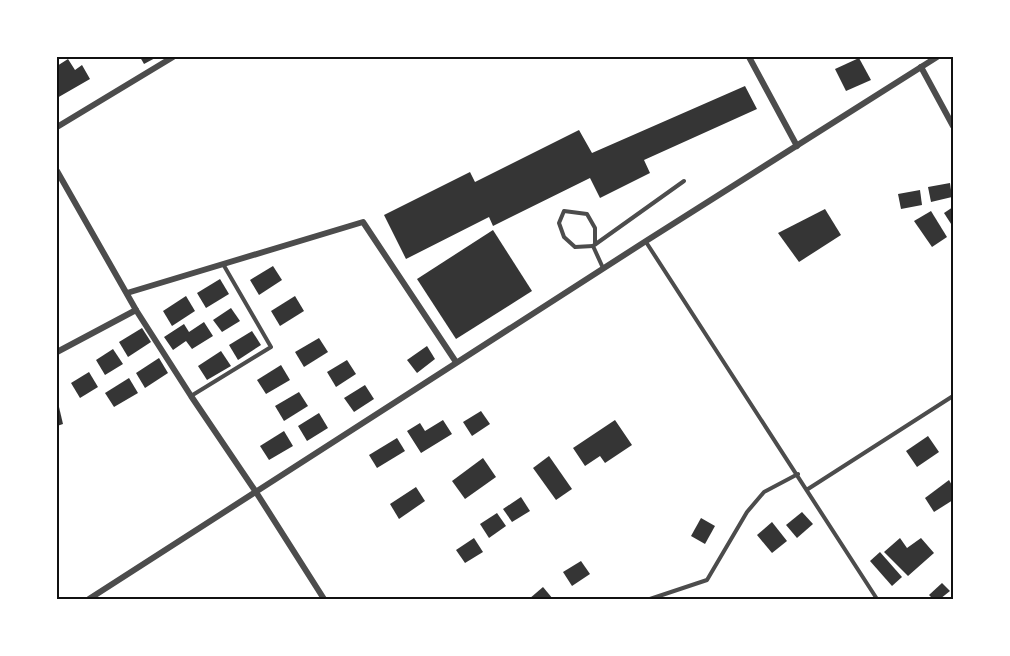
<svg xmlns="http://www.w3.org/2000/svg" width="1010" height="656" font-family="Helvetica,sans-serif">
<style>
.building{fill:#353535}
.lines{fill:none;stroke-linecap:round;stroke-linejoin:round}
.service{stroke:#4c4c4c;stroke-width:4}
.minor{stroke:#4c4c4c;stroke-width:6}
.neatline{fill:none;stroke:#111;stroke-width:2}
</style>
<rect width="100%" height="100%" fill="#fff"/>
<g class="building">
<polygon points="140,57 157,57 144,64"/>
<polygon points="859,58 871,80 846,91 835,69"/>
<polygon points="68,59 75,70 82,65 90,79 57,98 57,66"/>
<polygon points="745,86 757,109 644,160 650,173 600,198 590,178 493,226 489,217 406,259 384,215 470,172 475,182 579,130 592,153"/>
<polygon points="950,183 952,197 931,202 928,187"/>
<polygon points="920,190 922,205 901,209 898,194"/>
<polygon points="953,207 953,227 944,213"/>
<polygon points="825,209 841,235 799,262 778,233"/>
<polygon points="931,211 947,237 932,247 914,221"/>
<polygon points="493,230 532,291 456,339 417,279"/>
<polygon points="273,266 282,280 259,295 250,280"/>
<polygon points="220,279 229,294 206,308 197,293"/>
<polygon points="186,296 195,311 172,326 163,311"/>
<polygon points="295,296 304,311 280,326 271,311"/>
<polygon points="231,308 240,321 222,332 213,320"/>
<polygon points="204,322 213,336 192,349 186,341 173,350 164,337 184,324 189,332"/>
<polygon points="142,328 151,342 128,357 119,342"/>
<polygon points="252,331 261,345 238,360 229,345"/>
<polygon points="319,338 328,352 304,367 295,352"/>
<polygon points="427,346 435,359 417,373 407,360"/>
<polygon points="113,349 123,364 105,375 96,360"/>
<polygon points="221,351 231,366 207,380 198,366"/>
<polygon points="159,358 168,373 145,388 136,373"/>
<polygon points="347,360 356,374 336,387 327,372"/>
<polygon points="281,365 290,380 266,394 257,380"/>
<polygon points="89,372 98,387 80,398 71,383"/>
<polygon points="129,378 138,393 114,407 105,393"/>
<polygon points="365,385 374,399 354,412 344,398"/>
<polygon points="299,392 308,406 284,421 275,406"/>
<polygon points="59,407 63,424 57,426 57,408"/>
<polygon points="481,411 490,424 472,436 463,422"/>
<polygon points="319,413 328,428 307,441 298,426"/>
<polygon points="443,420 452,434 421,453 407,431 420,423 425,431"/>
<polygon points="615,420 632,445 605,463 600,456 585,466 573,448"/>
<polygon points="284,431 293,446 269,460 260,446"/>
<polygon points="928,436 939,452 917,467 906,451"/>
<polygon points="397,438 405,451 377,468 369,455"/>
<polygon points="549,456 572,489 556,500 533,468"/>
<polygon points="483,458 496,477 465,499 452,481"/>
<polygon points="949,480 953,487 953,500 934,512 925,498"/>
<polygon points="416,487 425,501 399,519 390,504"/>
<polygon points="521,497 530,511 512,522 503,509"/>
<polygon points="802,512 813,524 797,538 786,525"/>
<polygon points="497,513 506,526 489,538 480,524"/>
<polygon points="701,518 715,526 705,544 691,536"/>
<polygon points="772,522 787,541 772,553 757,535"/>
<polygon points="474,538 483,552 465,563 456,550"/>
<polygon points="900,538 907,548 921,538 934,553 908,576 884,552"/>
<polygon points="880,552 902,577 892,586 870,561"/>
<polygon points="581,561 590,574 572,586 563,572"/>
<polygon points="942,583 950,591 940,599 933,599 929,595"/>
<polygon points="543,587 553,599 529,599"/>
</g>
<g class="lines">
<g class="service">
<polyline points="646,242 877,599"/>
<polyline points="593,246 575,247 564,237 559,223 564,211 587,214 595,228 595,244"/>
<polyline points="603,268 593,246 684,181"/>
<polyline points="191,396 271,347 223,264"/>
<polyline points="808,489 953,396"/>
<polyline points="650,599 707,580 747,512 764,492 798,474"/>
</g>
<g class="minor">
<polyline points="749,57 797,146"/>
<polyline points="921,67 953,126"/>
<polyline points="57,127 173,57"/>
<polyline points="57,171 136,310 191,396 256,492 324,599"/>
<polyline points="127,293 363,222 456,362"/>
<polyline points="57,352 136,310"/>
<polyline points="89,599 646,241 937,57"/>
</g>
</g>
<rect width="1010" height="656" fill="none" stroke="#ffffff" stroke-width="117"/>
<rect x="58" y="58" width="894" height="540" class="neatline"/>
</svg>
